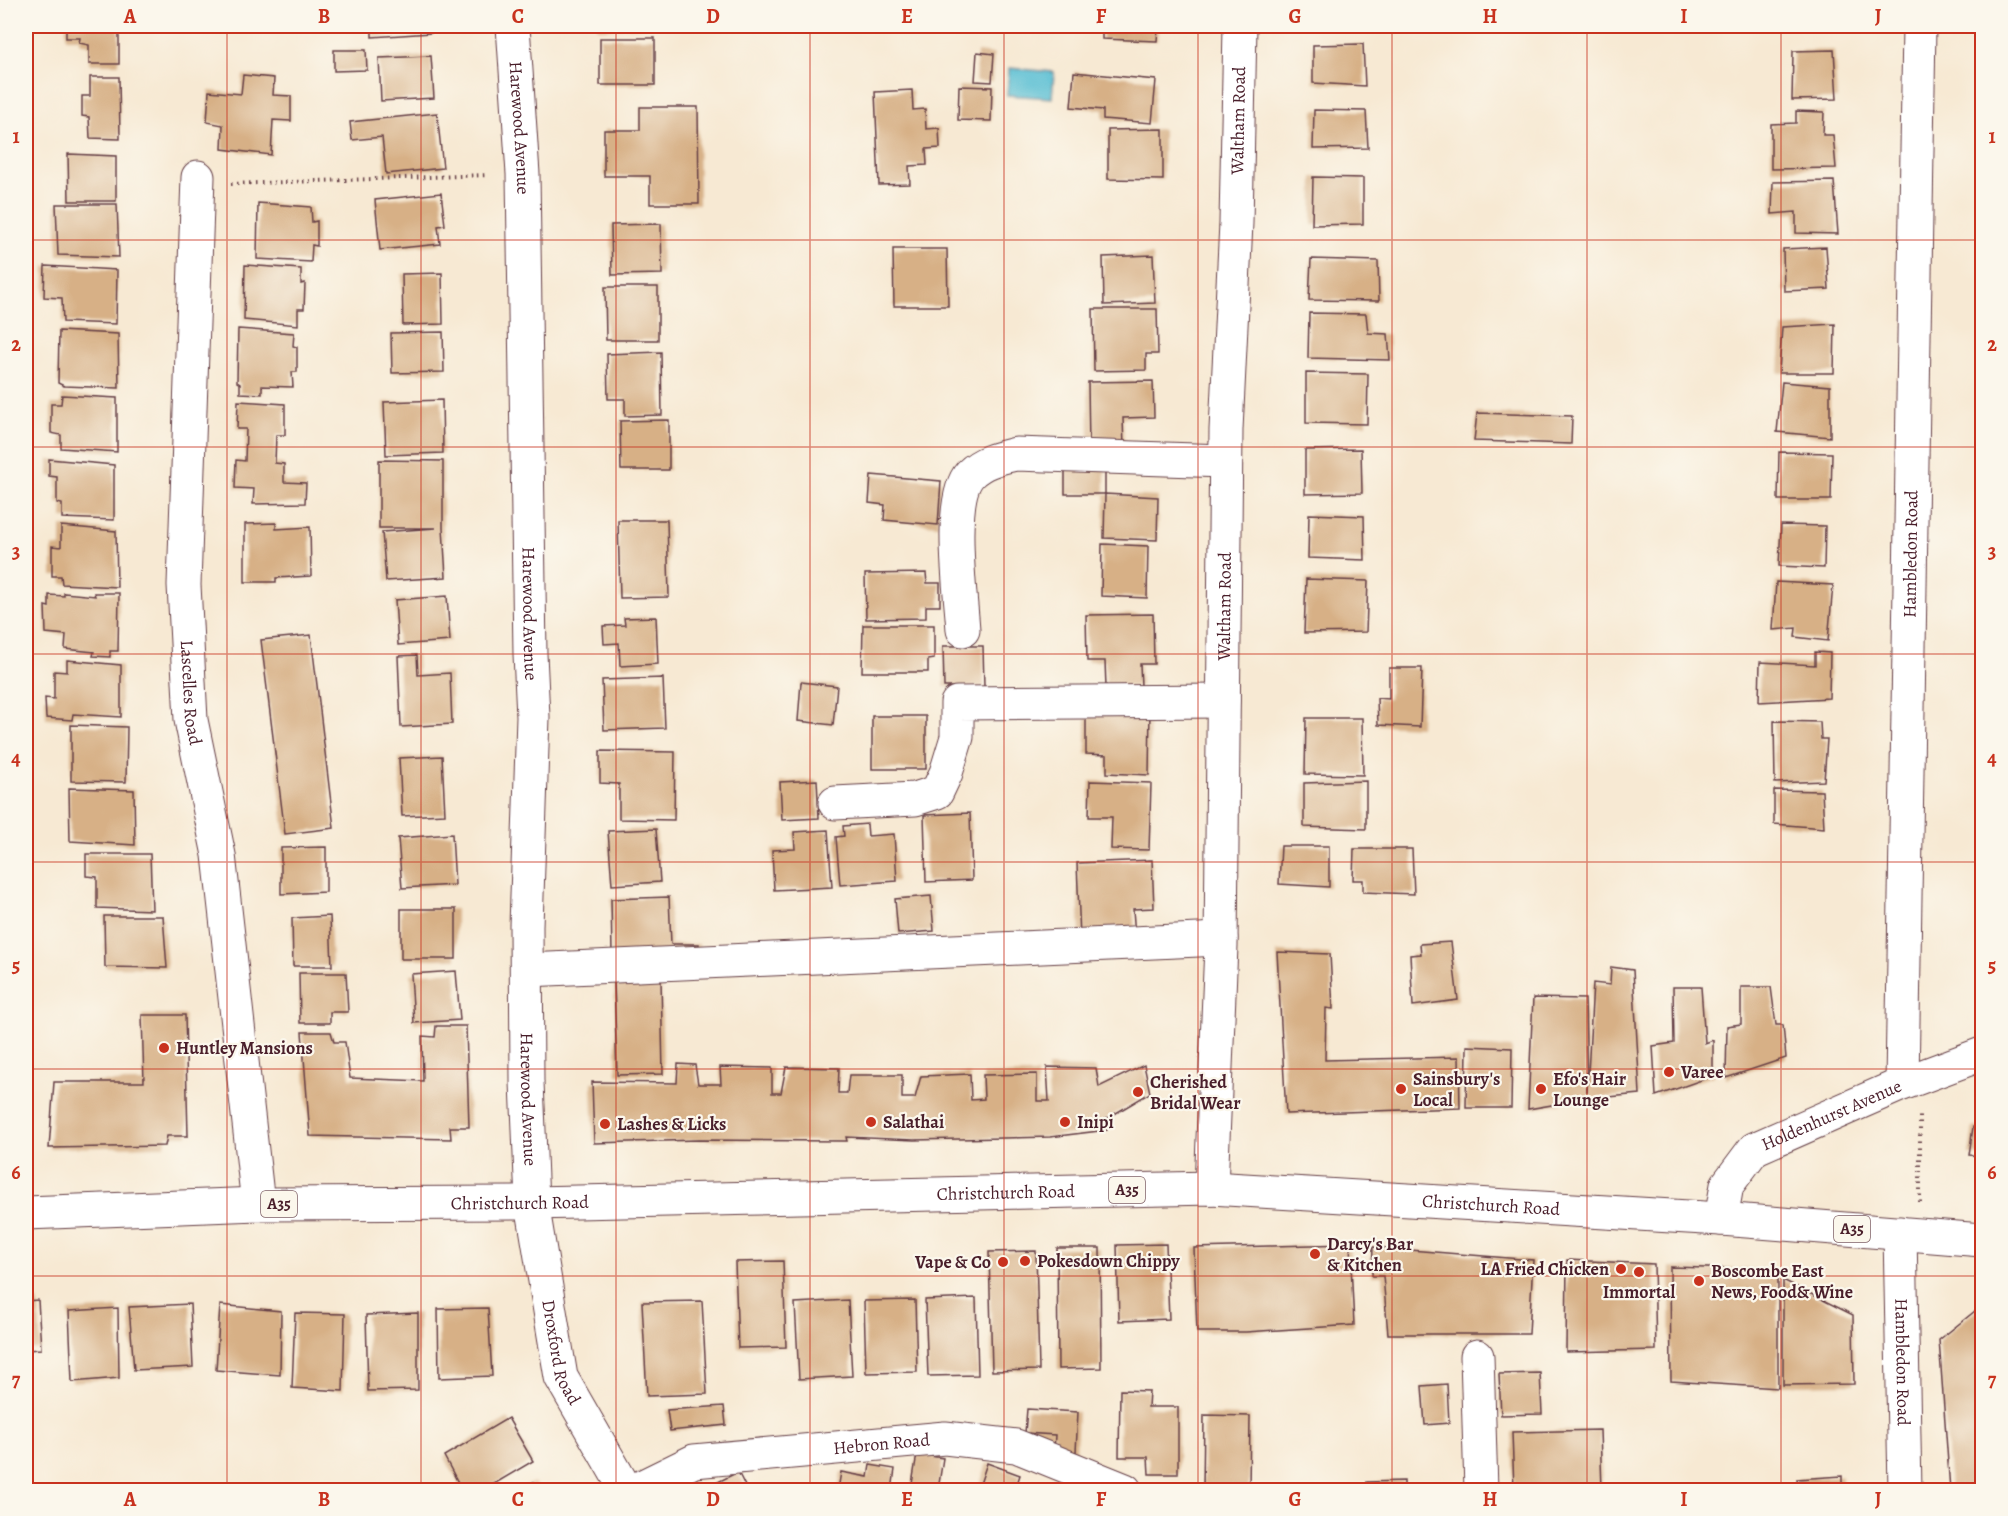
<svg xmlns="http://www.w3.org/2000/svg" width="2008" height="1516" font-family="Alegreya,serif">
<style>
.water{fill:#56bed3;stroke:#506e7f;stroke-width:1.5}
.building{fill:#d7b086}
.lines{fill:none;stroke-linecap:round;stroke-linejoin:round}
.minor-casing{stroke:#643d44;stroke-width:35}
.major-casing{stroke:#643d44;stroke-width:35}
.path{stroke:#643d44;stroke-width:4;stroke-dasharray:1.5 4.5;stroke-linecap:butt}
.minor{stroke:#fff;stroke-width:33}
.major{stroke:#fff;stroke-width:33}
.grid{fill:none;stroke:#c8321e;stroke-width:1.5;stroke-opacity:0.55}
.poi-dot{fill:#c8321e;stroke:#fbf7ec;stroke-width:2}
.labels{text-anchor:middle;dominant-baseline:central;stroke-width:4.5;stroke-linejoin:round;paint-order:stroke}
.shield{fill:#fbf7ec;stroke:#7f6065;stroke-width:1.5}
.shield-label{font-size:16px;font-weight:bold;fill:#4a1f2b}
.street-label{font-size:18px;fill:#4a1f2b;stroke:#fbf7ec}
.poi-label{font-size:18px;font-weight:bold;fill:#4a1f2b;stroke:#fbf7ec;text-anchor:start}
.neatline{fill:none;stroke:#c8321e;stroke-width:2}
.grid-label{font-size:20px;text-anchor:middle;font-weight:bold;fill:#c8321e}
</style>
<rect width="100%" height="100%" fill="#fbf7ec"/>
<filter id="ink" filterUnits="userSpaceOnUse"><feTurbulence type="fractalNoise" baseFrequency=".0167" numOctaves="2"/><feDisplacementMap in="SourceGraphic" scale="12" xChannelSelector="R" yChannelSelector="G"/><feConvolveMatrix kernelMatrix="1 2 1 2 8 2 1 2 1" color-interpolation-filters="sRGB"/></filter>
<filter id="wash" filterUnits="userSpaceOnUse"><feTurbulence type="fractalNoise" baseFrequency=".008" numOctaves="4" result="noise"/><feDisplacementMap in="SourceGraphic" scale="24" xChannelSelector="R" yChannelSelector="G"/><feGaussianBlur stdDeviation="1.35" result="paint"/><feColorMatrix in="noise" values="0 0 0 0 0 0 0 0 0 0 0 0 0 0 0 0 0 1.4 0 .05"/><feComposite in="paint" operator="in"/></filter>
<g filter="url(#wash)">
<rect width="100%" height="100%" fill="#f7e9d3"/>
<polygon class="water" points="1009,68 1054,72 1052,98 1007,95"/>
<g id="blocks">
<g class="building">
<polygon points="66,26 119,26 119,64 89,64 89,45 79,43 80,38 66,38"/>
<polygon points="372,26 430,26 431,33 372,37"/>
<polygon points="597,26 647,26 647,27 597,29"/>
<polygon points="906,26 943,26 943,31 906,32"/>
<polygon points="1102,26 1158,26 1157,41 1102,39"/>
<rect x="600" y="38" width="55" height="47"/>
<polygon points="1363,44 1365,86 1313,83 1313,45"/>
<polygon points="334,50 366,50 367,70 334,71"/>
<polygon points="1834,50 1837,99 1792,100 1793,51"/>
<polygon points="977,52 994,54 992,82 975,81"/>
<polygon points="431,56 434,98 381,101 379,58"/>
<polygon points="1074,72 1156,80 1152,123 1103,119 1103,110 1071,107"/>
<polygon points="243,75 274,78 273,95 291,96 291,121 273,120 271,155 222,149 223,125 207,122 209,91 241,94"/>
<polygon points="90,77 119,77 120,139 90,138 89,117 82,116 82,96 90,96"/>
<polygon points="959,86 992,87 991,121 958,120"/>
<polygon points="912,90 913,110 925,109 926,129 939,128 940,148 926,149 927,165 909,166 910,184 879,185 875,92"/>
<polygon points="640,107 698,107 699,204 650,204 650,176 604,176 604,130 640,130"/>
<polygon points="1314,110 1366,111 1368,148 1313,149"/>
<polygon points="1796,111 1824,112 1823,135 1833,135 1836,168 1771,169 1771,124 1796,123"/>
<polygon points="437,113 443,168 386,174 382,137 352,140 350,122"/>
<polygon points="1163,129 1163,180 1108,179 1108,130"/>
<polygon points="68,154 116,156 116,201 69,201"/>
<polygon points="1313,177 1363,178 1363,224 1312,225"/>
<polygon points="1834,181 1838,234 1796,233 1796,212 1772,214 1773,182"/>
<polygon points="441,193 445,225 438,226 440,244 380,250 375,200"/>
<polygon points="258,203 311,207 312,222 317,221 317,246 312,245 311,262 257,259"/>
<polygon points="56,204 117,204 119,257 58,255"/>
<polygon points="661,224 662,274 612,275 611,225"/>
<polygon points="1826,247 1829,289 1784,291 1783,249"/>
<polygon points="893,249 947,249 948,306 894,306"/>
<polygon points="1153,255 1155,303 1104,305 1103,257"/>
<polygon points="1311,259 1378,261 1379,301 1309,300"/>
<polygon points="245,265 301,269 301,284 305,283 304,309 298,309 298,325 244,320"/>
<polygon points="45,266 117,270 116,324 63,322 62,298 44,297"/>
<polygon points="442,273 443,324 403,325 402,274"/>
<polygon points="605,287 658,287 658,340 606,340"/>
<polygon points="1093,309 1157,309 1158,354 1146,354 1146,370 1094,371"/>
<polygon points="1309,313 1366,314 1368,333 1388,334 1390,360 1308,358"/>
<polygon points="1835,324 1834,373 1779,373 1782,327"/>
<polygon points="238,329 294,333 293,346 297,347 297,372 292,372 293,387 262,386 262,394 240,393 240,384 237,382"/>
<polygon points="59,331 118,334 119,388 64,386 58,383"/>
<polygon points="443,332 444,372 392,373 391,333"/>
<polygon points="661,352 662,415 625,416 625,399 608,399 607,354"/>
<polygon points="1306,373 1368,374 1367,424 1306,423"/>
<polygon points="1153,381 1154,417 1123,418 1124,448 1089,449 1088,382"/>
<polygon points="1782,382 1830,386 1830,437 1777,432"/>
<polygon points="62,395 117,398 117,452 61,448 61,435 51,433 51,404 61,404"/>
<polygon points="442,400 443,453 386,455 384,402"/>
<polygon points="238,401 285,404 285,435 276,435 275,463 284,464 284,482 306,483 305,503 253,504 254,489 235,488 236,460 245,461 246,429 237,429"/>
<polygon points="1477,413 1572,416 1571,444 1474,441"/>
<polygon points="669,420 669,470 621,470 620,421"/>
<polygon points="1361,449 1362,493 1305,494 1305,450"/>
<polygon points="1779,452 1832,453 1831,500 1778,500"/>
<polygon points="49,459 114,465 114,520 62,518 62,504 57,503 57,477 49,476"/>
<polygon points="379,460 443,461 443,528 446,577 386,581 382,532 436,528 379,528"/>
<rect x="1065" y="468" width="40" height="26"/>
<polygon points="871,475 941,481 938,525 884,520 885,505 869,503"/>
<polygon points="1105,494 1158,497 1157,540 1104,538"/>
<polygon points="1309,514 1364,516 1365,560 1308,558"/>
<polygon points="618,520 667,520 669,597 620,598"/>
<polygon points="276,523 276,529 310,527 311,576 276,578 276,582 245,582 245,524"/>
<polygon points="1781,525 1825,526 1824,568 1779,566"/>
<polygon points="61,526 116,531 117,587 62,584 61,576 52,576 52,546 61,547"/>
<polygon points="1102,544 1148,546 1147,598 1101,596"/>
<polygon points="926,573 927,583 940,583 940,606 926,606 926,618 866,619 865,574"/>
<polygon points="1306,579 1368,581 1366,632 1304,633"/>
<polygon points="1776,582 1833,585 1828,641 1795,637 1796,628 1773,630"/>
<polygon points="64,593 95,596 94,593 119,593 118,651 110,651 110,657 93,656 94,652 65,649 66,635 46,633 45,606 49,607 49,595 64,596"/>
<polygon points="447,596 450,641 398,645 395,600"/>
<polygon points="1153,614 1154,664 1140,664 1141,686 1106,687 1105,661 1087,661 1086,615"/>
<polygon points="656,617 658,664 620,666 619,643 604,644 603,626 625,625 624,618"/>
<polygon points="863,625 934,625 934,659 928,660 928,672 862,672"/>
<polygon points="311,635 334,828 285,834 261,640"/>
<polygon points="943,646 983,646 984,687 944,687"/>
<polygon points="1815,652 1830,653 1829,698 1759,702 1760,662 1815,665"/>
<polygon points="417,655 418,675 450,673 452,724 401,727 398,656"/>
<polygon points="67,660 121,665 121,717 73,714 72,720 46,718 45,698 54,699 54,671 67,672"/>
<polygon points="1389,668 1422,668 1420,727 1378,725 1377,698 1389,699"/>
<polygon points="663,678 665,728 604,730 602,680"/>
<polygon points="801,682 837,686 833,725 798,721"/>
<polygon points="1086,707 1150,709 1149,775 1107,773 1107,755 1086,754"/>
<rect x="872" y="716" width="54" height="53"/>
<polygon points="1306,718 1362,718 1363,775 1305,774"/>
<polygon points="1774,721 1820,722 1821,739 1827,739 1824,781 1775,783"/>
<polygon points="71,725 127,727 126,782 71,781"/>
<polygon points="600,751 675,752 674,820 619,819 619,784 600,783"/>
<polygon points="442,756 445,814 402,816 399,758"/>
<polygon points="817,780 819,818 782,820 780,782"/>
<polygon points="1090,781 1151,783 1149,850 1111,849 1112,817 1089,817"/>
<polygon points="1366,781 1366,829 1304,827 1304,783"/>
<polygon points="69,788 134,790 135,845 70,841"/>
<polygon points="1774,790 1822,791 1824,828 1774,824"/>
<polygon points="970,813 972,880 926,882 924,815"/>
<polygon points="867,824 868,836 894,834 897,881 840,885 836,837 844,836 843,826"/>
<polygon points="656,829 660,882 612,885 608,831"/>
<polygon points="828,830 832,887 774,890 772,850 795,849 794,832"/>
<polygon points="452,834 455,885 402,888 398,838"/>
<polygon points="1281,846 1329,846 1329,887 1279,884"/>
<polygon points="326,847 326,892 281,894 281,848"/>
<polygon points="1354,849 1412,849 1414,894 1363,892 1363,880 1353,880"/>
<polygon points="86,854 150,854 152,910 97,908 97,877 86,876"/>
<polygon points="1152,860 1154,908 1133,909 1135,936 1080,938 1077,863"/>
<polygon points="931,896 934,931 898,934 895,899"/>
<polygon points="669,897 671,944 699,944 700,964 612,955 611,899"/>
<rect x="401" y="909" width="55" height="50"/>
<polygon points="104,916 163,916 167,968 105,967"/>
<polygon points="330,916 332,966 293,966 292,918"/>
<polygon points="1451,942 1458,1000 1413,1006 1410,955 1421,954 1420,944"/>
<polygon points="1277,952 1330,954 1333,1009 1326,1008 1325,1060 1459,1057 1460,1108 1286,1114"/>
<polygon points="1611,967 1633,970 1640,1094 1587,1099 1528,1109 1533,998 1585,999 1587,1092 1593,983 1610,985"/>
<polygon points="456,971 460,1020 414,1023 411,974"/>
<polygon points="299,973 346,973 348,1012 330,1012 330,1023 300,1023"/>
<polygon points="661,980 663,1074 617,1075 614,981"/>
<polygon points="1673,987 1701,987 1705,1043 1713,1040 1713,1076 1656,1096 1653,1046 1674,1043"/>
<polygon points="1741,987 1771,987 1776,1025 1783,1025 1786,1058 1726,1078 1727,1026 1741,1024"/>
<polygon points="142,1015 185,1015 188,1136 167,1136 165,1146 49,1148 54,1082 144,1082"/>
<polygon points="436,1026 466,1026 469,1127 450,1127 451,1139 310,1136 302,1032 331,1032 334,1042 345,1042 350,1078 423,1081 422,1036 435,1037"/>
<polygon points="1467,1046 1512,1048 1511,1108 1466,1108"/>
<polygon points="678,1064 695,1065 698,1084 721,1084 720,1067 772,1068 772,1093 781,1093 786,1067 839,1068 838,1093 847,1093 849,1075 902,1075 902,1098 915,1098 921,1076 970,1074 971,1100 984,1099 983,1075 1037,1074 1037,1101 1049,1101 1047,1067 1096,1068 1099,1087 1144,1065 1150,1093 1106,1119 1107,1130 1050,1137 914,1140 846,1137 847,1141 698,1140 594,1143 592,1082 677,1083"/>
<polygon points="1973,1127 1982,1128 1982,1156 1969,1155"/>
<polygon points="1166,1244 1169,1319 1119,1321 1117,1245"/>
<polygon points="1350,1244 1354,1325 1246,1332 1197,1332 1194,1248"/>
<polygon points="1373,1247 1533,1260 1529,1334 1388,1334 1383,1276 1372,1276"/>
<polygon points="1057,1248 1100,1248 1101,1368 1058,1369"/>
<polygon points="1036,1251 1039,1370 992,1371 989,1252"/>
<polygon points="1567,1260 1654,1264 1656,1350 1566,1352"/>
<polygon points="783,1261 786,1347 738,1348 735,1262"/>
<polygon points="1670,1267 1778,1270 1778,1388 1671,1381"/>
<polygon points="1783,1280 1853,1315 1854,1384 1783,1385"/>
<polygon points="976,1298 978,1375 928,1376 925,1300"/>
<polygon points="38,1300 41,1349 26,1350 26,1301"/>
<polygon points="848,1300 852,1376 799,1379 795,1303"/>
<polygon points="915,1300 917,1372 866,1373 864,1301"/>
<polygon points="702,1301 707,1394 647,1396 642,1302"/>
<polygon points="190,1304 193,1367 134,1370 129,1307"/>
<polygon points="220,1305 281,1311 280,1375 216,1370"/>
<polygon points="1980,1307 1982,1307 1982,1490 1950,1490 1939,1340"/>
<polygon points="118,1308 119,1378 72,1382 69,1311"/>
<polygon points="488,1308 492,1376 439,1378 438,1309"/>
<polygon points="295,1313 345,1314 343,1391 292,1388"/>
<polygon points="418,1313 418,1390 368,1391 366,1315"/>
<polygon points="1540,1373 1542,1414 1501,1415 1499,1374"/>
<polygon points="1447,1384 1449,1423 1425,1425 1422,1386"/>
<polygon points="1120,1390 1149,1391 1148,1407 1178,1407 1178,1474 1149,1474 1148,1457 1119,1457"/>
<polygon points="724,1406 726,1425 670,1431 667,1410"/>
<polygon points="1027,1409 1078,1412 1076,1452 1054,1451 1055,1435 1025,1433"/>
<polygon points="1204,1415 1250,1416 1249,1490 1203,1490"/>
<polygon points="508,1418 533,1461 484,1490 462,1490 444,1456"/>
<polygon points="1600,1430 1602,1490 1514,1490 1512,1432"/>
<polygon points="917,1454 943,1458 938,1490 911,1490"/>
<polygon points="987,1463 1020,1475 1015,1490 978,1490"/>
<polygon points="870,1465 895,1469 892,1490 838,1490 841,1472 868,1477"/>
<polygon points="738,1472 747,1490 702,1490"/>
<polygon points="1842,1476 1842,1490 1798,1490 1797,1479"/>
<polygon points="1404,1481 1404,1490 1368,1490 1367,1482"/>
<polygon points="534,1482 539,1490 515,1490"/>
</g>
</g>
</g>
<g filter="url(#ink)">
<use href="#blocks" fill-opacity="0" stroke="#643d44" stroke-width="1.5"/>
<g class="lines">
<defs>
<g id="minor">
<path id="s1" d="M 513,26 L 523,174 L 530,654 L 533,717 L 526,926 L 527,1082 L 532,1203 L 561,1377 L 626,1490"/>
<path id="s2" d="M 198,177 L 184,585 L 191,720 L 219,855 L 258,1204"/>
<path d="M 963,630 C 961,596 947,499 970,474 C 983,461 999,458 1016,454 L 1225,461"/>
<polyline points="835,803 915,799 937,792 946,773 957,737 957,703 1223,701"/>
<polyline points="527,970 1221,939"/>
<path id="s3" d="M 1902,1084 L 1919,26"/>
<path id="s4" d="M 1211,1188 L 1221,946 L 1226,430 L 1236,223 L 1240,26"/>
<path id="s5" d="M 1721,1219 L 1727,1185 L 1754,1149 L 1902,1084 L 1982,1054"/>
<path id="s6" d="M 1900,1233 L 1905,1490"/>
<polyline points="1477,1356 1481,1490"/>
<path id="s7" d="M 635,1490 L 694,1461 L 945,1438 L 1016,1446 L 1125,1490"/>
</g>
<g id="major">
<path id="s8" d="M 26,1213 L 258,1204 L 532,1203 L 1211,1188 L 1721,1219 L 1982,1240"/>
</g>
</defs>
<use href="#minor" class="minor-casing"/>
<use href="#major" class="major-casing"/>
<g class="path">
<polyline points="231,184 488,175"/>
<polyline points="1920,1202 1920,1114"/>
</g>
<use href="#minor" class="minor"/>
<use href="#major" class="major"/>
</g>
</g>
<path class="grid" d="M 227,26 L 227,1490M 421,26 L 421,1490M 616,26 L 616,1490M 810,26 L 810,1490M 1004,26 L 1004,1490M 1198,26 L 1198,1490M 1392,26 L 1392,1490M 1587,26 L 1587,1490M 1781,26 L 1781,1490M 26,240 L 1982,240M 26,447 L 1982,447M 26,654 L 1982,654M 26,862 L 1982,862M 26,1069 L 1982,1069M 26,1276 L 1982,1276"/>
<g class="poi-dot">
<circle cx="164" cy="1048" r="6"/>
<circle cx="1669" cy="1072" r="6"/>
<circle cx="1401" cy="1089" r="6"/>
<circle cx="1541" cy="1089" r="6"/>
<circle cx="1138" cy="1092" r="6"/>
<circle cx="871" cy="1122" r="6"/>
<circle cx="1065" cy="1122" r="6"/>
<circle cx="605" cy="1124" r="6"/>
<circle cx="1315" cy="1254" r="6"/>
<circle cx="1025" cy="1261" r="6"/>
<circle cx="1003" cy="1262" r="6"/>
<circle cx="1621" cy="1269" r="6"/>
<circle cx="1639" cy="1272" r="6"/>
<circle cx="1699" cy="1281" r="6"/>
</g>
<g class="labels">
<g class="shield">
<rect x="1109" y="1177" width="36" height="26" rx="4.5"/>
<rect x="261" y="1191" width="36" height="26" rx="4.5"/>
<rect x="1834" y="1216" width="36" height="26" rx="4.5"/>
</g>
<g class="shield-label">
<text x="1127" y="1190">A35</text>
<text x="279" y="1204">A35</text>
<text x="1852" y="1229">A35</text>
</g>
<g class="street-label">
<text stroke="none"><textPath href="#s4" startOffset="1068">Waltham Road</textPath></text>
<text stroke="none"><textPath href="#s1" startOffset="102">Harewood Avenue</textPath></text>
<text stroke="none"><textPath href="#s3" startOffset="530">Hambledon Road</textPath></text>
<text stroke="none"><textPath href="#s4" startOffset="582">Waltham Road</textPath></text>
<text stroke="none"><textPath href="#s1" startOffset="588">Harewood Avenue</textPath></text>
<text stroke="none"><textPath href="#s2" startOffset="516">Lascelles Road</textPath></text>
<text stroke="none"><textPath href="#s1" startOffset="1074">Harewood Avenue</textPath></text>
<text stroke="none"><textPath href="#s5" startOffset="164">Holdenhurst Avenue</textPath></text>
<text stroke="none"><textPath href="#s8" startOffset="980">Christchurch Road</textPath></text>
<text stroke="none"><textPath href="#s8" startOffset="494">Christchurch Road</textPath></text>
<text stroke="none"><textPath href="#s8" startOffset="1466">Christchurch Road</textPath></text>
<text stroke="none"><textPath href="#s1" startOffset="1330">Droxford Road</textPath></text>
<text stroke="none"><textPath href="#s6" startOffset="129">Hambledon Road</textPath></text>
<text stroke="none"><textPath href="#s7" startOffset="254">Hebron Road</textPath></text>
</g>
<g class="poi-label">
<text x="176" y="1048">Huntley Mansions</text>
<text x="1681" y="1072">Varee</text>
<text x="1413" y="1079">Sainsbury's<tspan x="1413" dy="21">Local</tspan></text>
<text x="1553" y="1079">Efo's Hair<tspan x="1553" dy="21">Lounge</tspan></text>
<text x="1150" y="1082">Cherished<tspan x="1150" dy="21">Bridal Wear</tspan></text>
<text x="883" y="1122">Salathai</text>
<text x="1077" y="1122">Inipi</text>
<text x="617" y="1124">Lashes &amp; Licks</text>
<text x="1327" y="1244">Darcy's Bar<tspan x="1327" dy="21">&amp; Kitchen</tspan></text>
<text x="1037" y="1261">Pokesdown Chippy</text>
<text x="991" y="1262" text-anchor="end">Vape &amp; Co</text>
<text x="1609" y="1269" text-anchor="end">LA Fried Chicken</text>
<text x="1711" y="1271">Boscombe East<tspan x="1711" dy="21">News, Food&amp; Wine</tspan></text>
<text x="1639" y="1292" text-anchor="middle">Immortal</text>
</g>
</g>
<rect width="2008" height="1516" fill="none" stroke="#fbf7ec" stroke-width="66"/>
<rect x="33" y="33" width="1942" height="1450" class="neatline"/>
<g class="grid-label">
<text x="130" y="23">A</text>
<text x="324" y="23">B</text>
<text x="518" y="23">C</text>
<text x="713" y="23">D</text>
<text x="907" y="23">E</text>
<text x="1101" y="23">F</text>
<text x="1295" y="23">G</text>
<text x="1490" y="23">H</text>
<text x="1684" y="23">I</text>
<text x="1878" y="23">J</text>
<text x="16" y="143">1</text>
<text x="1992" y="143">1</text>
<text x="16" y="351">2</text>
<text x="1992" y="351">2</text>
<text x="16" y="558">3</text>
<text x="1992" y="558">3</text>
<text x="16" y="765">4</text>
<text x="1992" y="765">4</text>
<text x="16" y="972">5</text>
<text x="1992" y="972">5</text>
<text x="16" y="1179">6</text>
<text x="1992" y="1179">6</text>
<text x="16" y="1386">7</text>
<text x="1992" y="1386">7</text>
<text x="130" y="1506">A</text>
<text x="324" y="1506">B</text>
<text x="518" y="1506">C</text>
<text x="713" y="1506">D</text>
<text x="907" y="1506">E</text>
<text x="1101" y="1506">F</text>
<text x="1295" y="1506">G</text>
<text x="1490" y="1506">H</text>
<text x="1684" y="1506">I</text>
<text x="1878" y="1506">J</text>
</g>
</svg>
